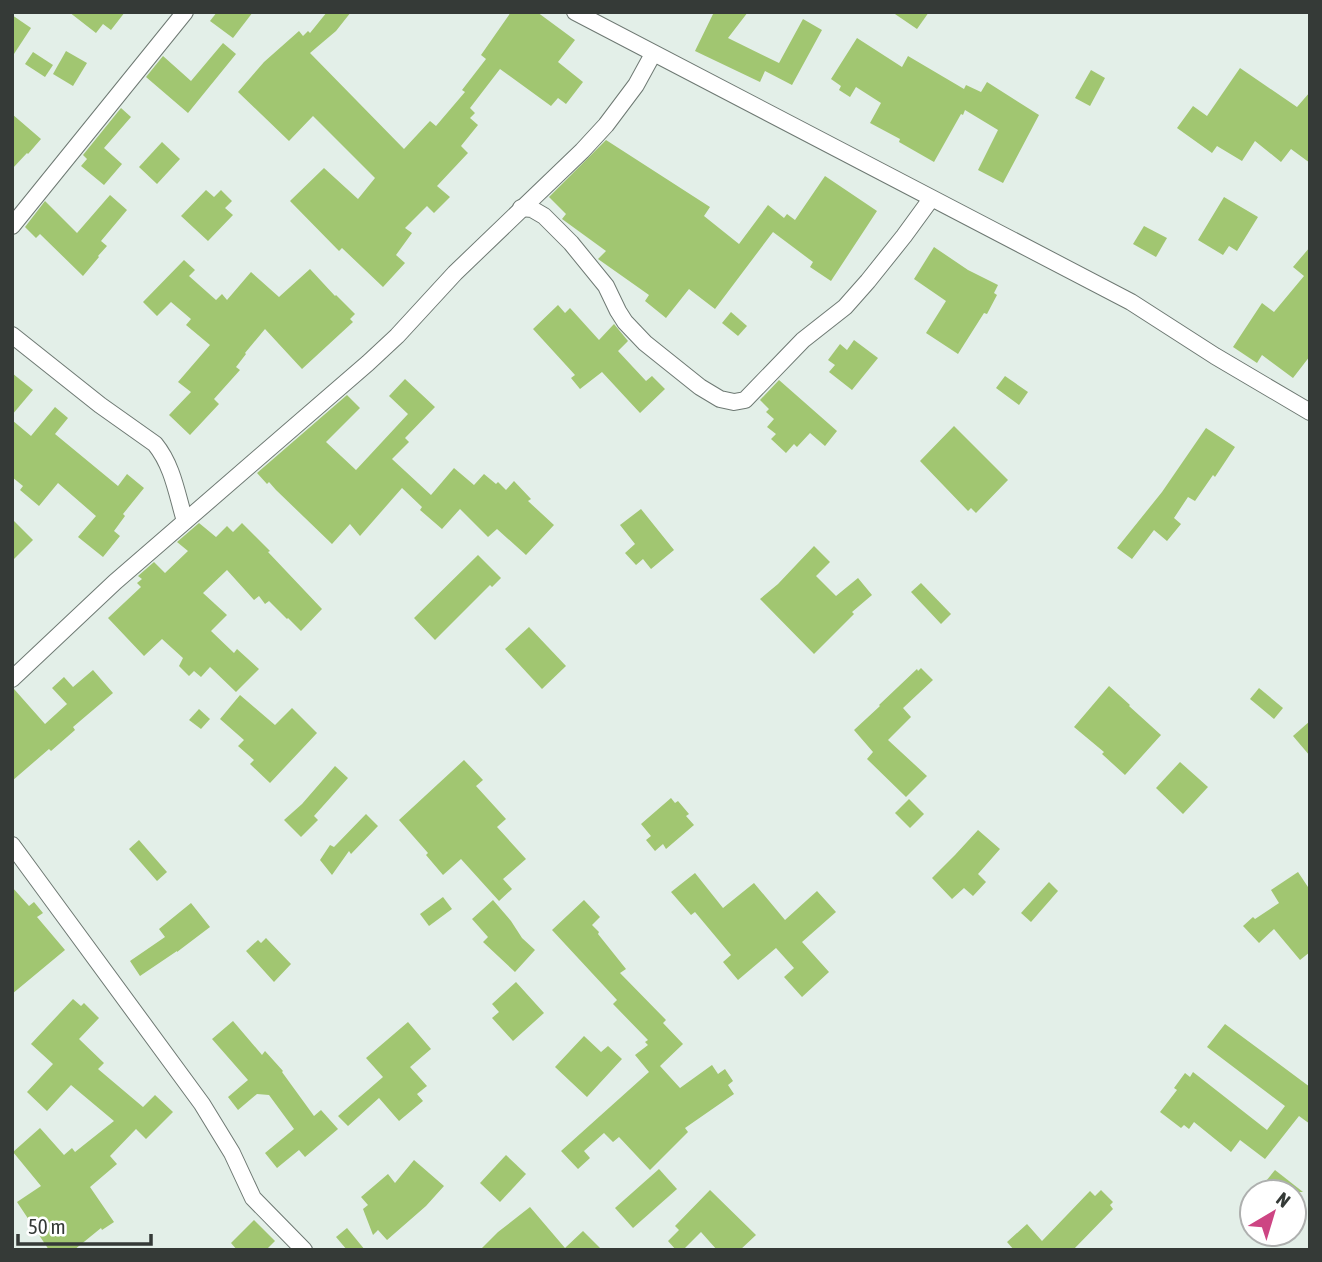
<svg xmlns="http://www.w3.org/2000/svg" width="1322" height="1262" font-family="'Asap Condensed',sans-serif">
<style>
.building{fill:#a1c671}
.lines{fill:none;stroke-linecap:round;stroke-linejoin:round}
.minor-casing{stroke:#6e7973;stroke-width:18}
.minor{stroke:#fff;stroke-width:16}
</style>
<rect width="100%" height="100%" fill="#e3efe8"/>
<g class="building">
<polygon points="69,12 125,12 111,30 103,24 96,33"/>
<polygon points="217,12 253,12 233,38 210,21"/>
<polygon points="327,12 351,12 336,31 310,53 404,149 430,121 436,126 465,92 462,90 486,59 481,55 511,12 537,12 575,40 558,62 583,82 566,104 558,98 551,106 500,69 470,108 475,113 470,118 478,125 461,146 468,153 437,186 450,197 434,213 427,206 405,228 412,233 396,255 405,263 383,287 342,248 339,251 290,201 324,168 358,199 375,178 313,116 289,141 238,92 264,62 299,31 303,36 308,31 310,33"/>
<polygon points="714,12 748,12 728,38 779,63 803,19 822,30 792,85 765,71 760,82 695,51"/>
<polygon points="892,12 929,12 917,29"/>
<polygon points="12,15 31,28 12,57"/>
<polygon points="857,38 902,67 908,56 964,89 966,85 981,92 987,82 1039,115 1003,183 978,170 998,130 965,110 963,115 961,114 934,162 899,142 900,139 870,123 881,103 856,87 850,97 839,90 841,86 831,79"/>
<polygon points="223,43 236,54 188,113 146,77 163,56 191,81"/>
<polygon points="66,51 87,63 73,86 53,74"/>
<polygon points="33,52 53,65 45,77 25,64"/>
<polygon points="1240,68 1297,107 1310,92 1310,163 1291,149 1281,162 1255,141 1242,161 1217,146 1212,153 1177,128 1193,106 1207,116"/>
<polygon points="1091,70 1105,78 1090,106 1075,98"/>
<polygon points="121,108 131,117 104,148 122,164 104,185 81,166 87,159 83,155"/>
<polygon points="12,114 41,139 28,154 27,153 12,169"/>
<polygon points="606,140 710,207 704,216 739,244 768,205 784,218 787,214 795,220 825,176 877,211 831,281 810,267 813,262 773,232 715,309 689,289 666,318 645,301 649,295 598,259 606,251 562,219 566,214 549,197"/>
<polygon points="162,142 180,159 157,184 139,167"/>
<polygon points="206,190 214,197 221,190 232,201 225,208 233,215 208,241 181,216"/>
<polygon points="110,195 127,210 101,241 107,246 98,256 99,257 83,276 40,234 36,238 25,227 45,201 77,233"/>
<polygon points="1224,197 1258,217 1237,251 1229,246 1223,255 1198,240"/>
<polygon points="1144,226 1167,238 1156,257 1133,244"/>
<polygon points="934,247 968,270 998,285 994,293 997,295 987,314 984,313 958,354 926,333 946,301 914,279"/>
<polygon points="1310,247 1310,356 1293,378 1262,355 1257,363 1233,347 1262,303 1274,312 1304,276 1293,267"/>
<polygon points="184,260 195,270 189,276 216,300 222,294 227,300 251,272 279,297 310,269 335,296 336,295 355,314 350,319 353,322 302,369 265,329 245,353 246,354 236,367 240,370 214,399 219,404 190,435 169,415 191,392 178,382 210,345 186,325 191,319 171,302 157,316 143,302"/>
<polygon points="558,305 565,313 570,308 599,340 614,324 628,341 618,351 646,381 652,376 665,389 640,413 602,372 580,389 571,378 575,375 533,329"/>
<polygon points="731,312 747,326 738,336 722,323"/>
<polygon points="854,340 878,358 852,390 829,372 835,365 828,360 840,344 847,350"/>
<polygon points="12,373 33,390 12,415"/>
<polygon points="1005,376 1028,392 1019,405 996,388"/>
<polygon points="405,379 435,407 405,438 409,442 392,459 431,495 454,468 474,485 484,474 496,484 498,482 506,490 514,481 531,499 528,501 554,525 526,555 497,529 488,537 460,509 442,529 420,510 422,507 402,488 360,536 350,524 332,544 276,490 269,482 267,484 257,473 347,395 360,408 326,442 356,470 408,414 389,396"/>
<polygon points="779,380 837,431 825,446 810,433 797,447 794,444 786,453 771,439 776,434 767,427 774,419 766,412 769,409 760,400"/>
<polygon points="55,407 68,418 55,434 118,486 127,474 144,488 123,514 125,516 114,531 120,536 103,557 78,537 96,516 58,483 39,506 20,490 23,486 12,477 12,420 31,436"/>
<polygon points="954,426 1008,480 976,513 971,508 968,511 920,461"/>
<polygon points="1206,428 1235,447 1215,477 1213,475 1195,501 1188,497 1174,518 1181,524 1167,541 1154,530 1132,559 1117,548 1162,492"/>
<polygon points="641,509 674,550 651,569 643,559 636,565 625,553 635,544 620,525"/>
<polygon points="12,519 33,540 12,561"/>
<polygon points="199,523 216,537 227,526 233,532 242,523 270,551 268,552 322,609 301,631 288,618 287,619 269,601 265,604 259,596 254,600 227,570 203,593 227,615 211,631 234,653 237,649 259,669 236,692 210,667 201,677 194,671 189,676 179,666 183,658 162,639 144,656 108,618 141,587 137,583 142,579 138,576 154,562 165,573 188,551 177,542"/>
<polygon points="814,546 830,562 816,576 836,596 858,578 872,595 852,612 854,614 814,654 760,599 778,584"/>
<polygon points="478,555 501,578 492,587 490,585 435,640 414,618"/>
<polygon points="921,583 951,614 941,624 911,592"/>
<polygon points="529,627 566,666 542,689 505,649"/>
<polygon points="921,668 933,680 903,708 911,717 888,740 927,776 906,797 867,759 873,752 854,730 880,706 879,705 917,669 918,671"/>
<polygon points="93,670 113,693 73,727 75,730 51,751 49,749 12,781 12,689 14,689 45,724 67,704 52,688 64,677 73,687"/>
<polygon points="1109,686 1130,705 1129,706 1161,735 1125,775 1102,754 1104,752 1074,727"/>
<polygon points="1259,688 1283,708 1274,719 1250,699"/>
<polygon points="240,695 275,725 292,708 317,733 270,783 250,764 254,760 238,746 244,740 220,719"/>
<polygon points="199,709 210,719 201,729 189,720"/>
<polygon points="1310,721 1310,756 1293,736"/>
<polygon points="464,760 483,780 476,786 506,819 497,827 526,859 503,879 512,889 499,901 461,859 443,875 426,855 428,853 399,820"/>
<polygon points="1180,762 1208,787 1183,814 1156,788"/>
<polygon points="335,766 348,778 314,816 318,820 301,837 284,820 302,804"/>
<polygon points="671,798 675,803 678,801 689,814 686,816 694,825 666,849 663,844 655,851 646,840 651,836 641,824"/>
<polygon points="909,799 924,814 910,828 895,813"/>
<polygon points="366,814 378,826 351,854 349,851 332,875 320,860 330,845 334,847"/>
<polygon points="978,830 1000,849 978,874 986,882 973,896 964,888 952,899 932,878 955,855"/>
<polygon points="139,840 167,872 157,881 129,849"/>
<polygon points="1298,872 1310,890 1310,952 1300,960 1274,929 1259,943 1243,926 1253,917 1255,919 1279,903 1271,890"/>
<polygon points="695,873 723,908 754,883 785,920 817,891 836,912 802,942 829,972 802,997 784,977 794,968 776,948 738,980 723,962 731,955 695,912 691,915 671,892"/>
<polygon points="1049,882 1058,891 1031,922 1021,913"/>
<polygon points="12,887 29,906 34,902 43,913 37,917 65,950 12,994"/>
<polygon points="443,897 452,909 429,926 420,914"/>
<polygon points="493,900 511,921 522,938 535,950 515,972 483,942 488,937 472,919"/>
<polygon points="584,900 600,917 592,925 599,932 598,934 626,969 620,973 666,1020 663,1023 683,1044 660,1066 680,1088 712,1065 718,1074 725,1069 733,1081 728,1085 734,1094 685,1128 688,1132 650,1170 619,1137 613,1142 604,1133 584,1151 590,1158 578,1169 561,1151 649,1072 635,1055 648,1045 645,1042 648,1040 613,1004 617,1000 552,930"/>
<polygon points="191,903 210,927 177,952 177,951 140,976 130,961 165,937 159,929"/>
<polygon points="266,938 291,964 274,982 246,951 258,940 261,943"/>
<polygon points="516,982 544,1013 513,1041 492,1018 499,1012 492,1004"/>
<polygon points="73,999 81,1006 84,1003 99,1018 79,1039 104,1063 98,1069 143,1107 155,1095 173,1112 146,1139 136,1129 110,1156 117,1164 90,1187 114,1222 102,1230 101,1228 74,1250 49,1250 17,1202 41,1186 13,1152 40,1128 64,1155 72,1148 75,1152 114,1121 71,1085 47,1111 27,1092 53,1064 31,1044"/>
<polygon points="233,1021 262,1055 265,1051 283,1071 282,1072 314,1116 321,1110 338,1129 305,1157 299,1150 277,1168 265,1153 294,1129 269,1095 257,1094 238,1110 228,1097 248,1080 212,1039"/>
<polygon points="408,1022 431,1049 410,1067 427,1086 417,1094 423,1101 399,1121 379,1098 348,1126 338,1116 383,1077 366,1058"/>
<polygon points="1225,1024 1310,1087 1310,1124 1299,1116 1265,1159 1240,1140 1231,1152 1194,1122 1189,1129 1184,1125 1181,1128 1160,1112 1177,1090 1174,1088 1185,1073 1190,1077 1193,1072 1267,1130 1285,1106 1207,1047"/>
<polygon points="584,1036 601,1052 608,1046 622,1059 587,1097 555,1067"/>
<polygon points="506,1155 526,1174 500,1202 480,1183"/>
<polygon points="414,1160 444,1186 426,1206 387,1240 378,1230 373,1235 363,1209 368,1205 361,1197 388,1174 395,1183"/>
<polygon points="659,1169 677,1189 633,1228 615,1208"/>
<polygon points="1275,1170 1303,1192 1257,1192"/>
<polygon points="710,1190 756,1235 740,1250 717,1250 701,1232 683,1250 676,1250 668,1241 679,1230 675,1226"/>
<polygon points="1101,1190 1113,1202 1110,1205 1113,1209 1073,1250 1014,1250 1007,1242 1027,1224 1042,1241 1090,1191 1095,1196"/>
<polygon points="530,1207 565,1248 583,1231 602,1250 480,1250 498,1232"/>
<polygon points="254,1220 275,1241 266,1250 237,1250 231,1243"/>
<polygon points="347,1228 365,1250 347,1250 336,1237"/>
</g>
<g class="lines">
<defs>
<g id="minor">
<polyline points="575,12 1131,302 1215,356 1310,412"/>
<polyline points="521,208 532,209 544,216 571,243 606,286 618,311 625,322 645,343 700,387 720,399 734,402 745,400 803,340 845,307 868,281 904,236 931,199"/>
<polyline points="12,226 185,12"/>
<path d="M 12,335 L 100,405 L 155,444 C 173,466 177,495 185,521"/>
<polyline points="12,679 115,582 368,363 397,336 455,273 582,151 606,125 636,85 653,54"/>
<polyline points="12,845 202,1104 232,1153 253,1198 304,1250"/>
</g>
</defs>
<use href="#minor" class="minor-casing"/>
<use href="#minor" class="minor"/>
</g>
<rect width="1322" height="1262" fill="none" stroke="#353a37" stroke-width="28"/>
<g transform="translate(1273 1213) rotate(38)"><circle r="33" fill="#ffffff" stroke="#aeb0af" stroke-width="2"/>
<path d="M0-5L12 26L0 18L-12 26Z" fill="#cd4583"/>
<text y="-10" font-size="19" font-weight="bold" text-anchor="middle" fill="#353a37">N</text>
</g>
<path d="M18 1234v10h133v-10" fill="none" stroke="#353a37" stroke-width="3.5"/>
<text x="28" y="1234" font-size="21" fill="#353a37" stroke="#ffffff" stroke-width="5" paint-order="stroke">50 m</text>
</svg>
